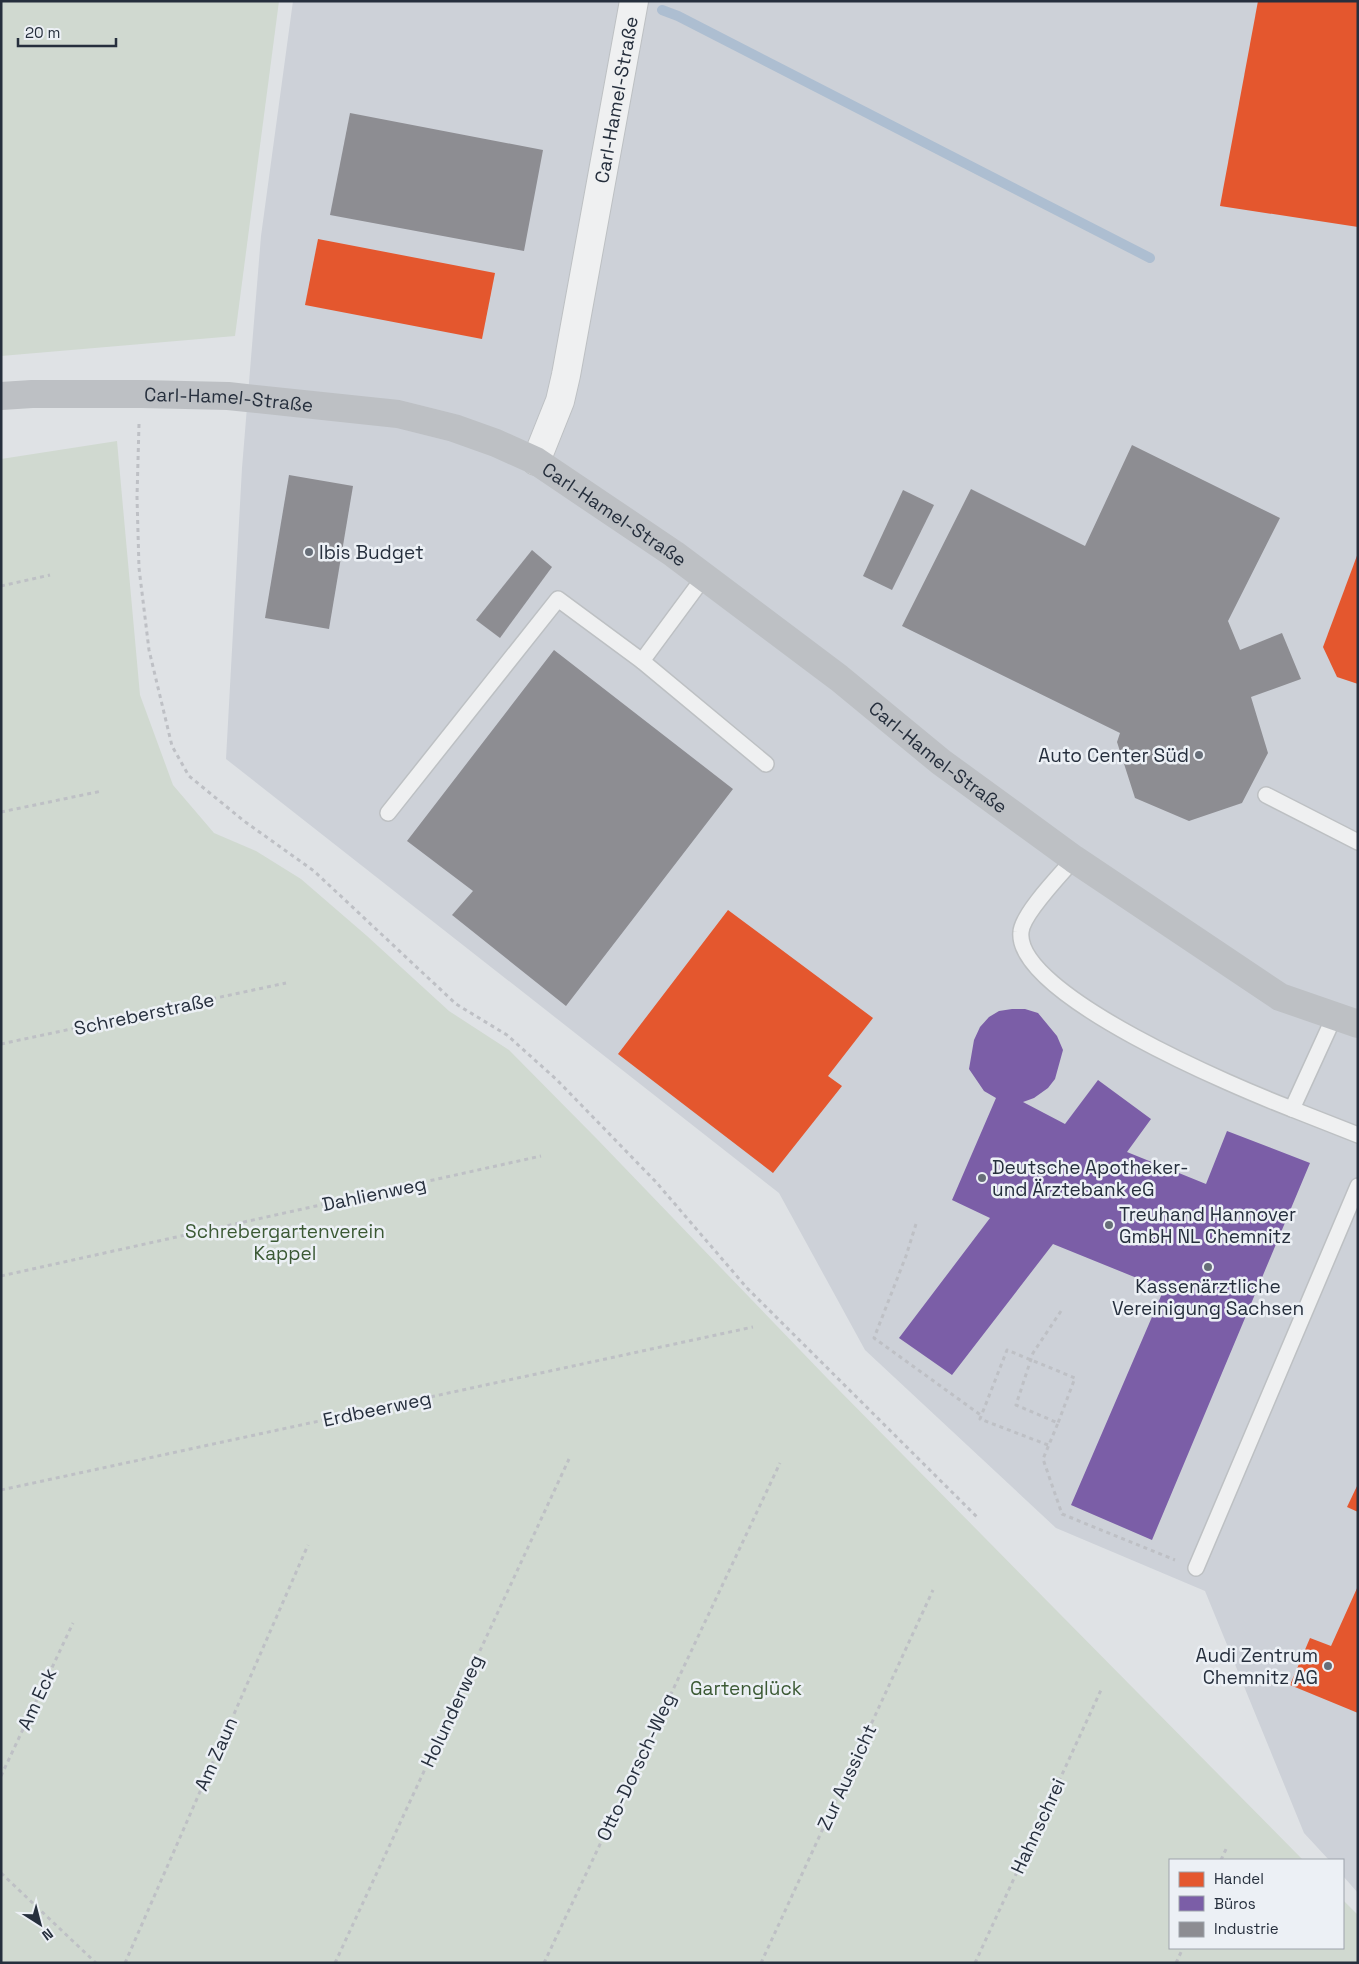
<svg xmlns="http://www.w3.org/2000/svg" width="1359" height="1964" font-family="'Space Grotesk',sans-serif">
<style>
.built{fill:#cdd1d8}
.green{fill:#d0d9d0}
.shops{fill:#e4572e}
.offices{fill:#7b5ea7}
.industry{fill:#8d8d92}
.lines{fill:none;stroke-linecap:round;stroke-linejoin:round}
.stream{stroke:#adbed1;stroke-width:10}
.service-casing{stroke:#bdc0c3;stroke-width:18}
.minor-casing{stroke:#bdc0c3;stroke-width:30}
.path{stroke:#bec0c5;stroke-width:3;stroke-dasharray:4 4;stroke-linecap:butt}
.service{stroke:#eff0f1;stroke-width:15}
.minor{stroke:#eff0f1;stroke-width:28}
.secondary{stroke:#bdc0c4;stroke-width:28}
.poi-dot{fill:#676e78;stroke:#ecf0f5;stroke-width:2}
.labels{text-anchor:middle;dominant-baseline:central;stroke-width:5;stroke-linejoin:round;paint-order:stroke}
.street-label{font-size:19px;fill:#262f3d;stroke:#ecf0f5}
.poi-label{font-size:19px;fill:#262f3d;stroke:#ecf0f5;text-anchor:start}
.park-label{font-size:19px;fill:#3b5934;stroke:#ecf0f5}
</style>
<rect width="100%" height="100%" fill="#dfe2e5"/>
<polygon class="built" points="293,1 1358,1 1358,1893 1343,1876 1343,1860 1329,1860 1304,1833 1205,1591 1056,1528 865,1350 779,1193 226,759 242,468 261,236"/>
<g class="green">
<polygon points="1,1 279,1 235,336 1,356"/>
<polygon points="117,441 140,695 173,785 214,833 256,851 301,879 367,936 449,1011 509,1050 596,1138 827,1378 1303,1860 1170,1860 1170,1948 1343,1948 1343,1900 1358,1915 1358,1963 1,1963 1,459"/>
</g>
<g class="shops">
<polygon points="1258,1 1358,1 1358,227 1220,206"/>
<polygon points="318,239 495,273 482,339 305,305"/>
<polygon points="1358,553 1358,684 1337,677 1323,647"/>
<polygon points="728,910 873,1018 828,1076 842,1086 773,1173 618,1054"/>
<polygon points="1358,1484 1358,1512 1347,1507"/>
<polygon points="1358,1586 1358,1713 1290,1685 1310,1638 1331,1646"/>
</g>
<polygon class="offices" points="1012,1009 1025,1009 1038,1013 1057,1036 1063,1050 1055,1079 1048,1088 1034,1098 1023,1102 1065,1124 1098,1080 1151,1119 1127,1152 1206,1184 1227,1131 1310,1163 1152,1540 1071,1505 1164,1289 1053,1244 952,1375 899,1338 990,1218 952,1200 996,1098 984,1091 969,1069 974,1040 980,1027 989,1017 999,1011"/>
<g class="industry">
<polygon points="350,113 543,150 524,251 330,215"/>
<polygon points="1132,445 1280,518 1228,621 1240,650 1282,633 1301,679 1251,697 1268,753 1242,803 1189,821 1135,798 1117,742 1120,733 902,626 971,489 1085,546"/>
<polygon points="289,475 353,486 329,629 265,618"/>
<polygon points="903,490 934,505 892,590 863,576"/>
<polygon points="532,550 552,567 500,638 476,620"/>
<polygon points="554,650 733,789 566,1006 452,915 473,891 407,841"/>
</g>
<g class="lines">
<polyline class="stream" points="662,10 678,16 1150,258"/>
<defs>
<g id="service">
<polyline points="642,661 704,577"/>
<polyline points="1266,795 1358,842"/>
<polyline points="388,813 558,599 642,661 766,764"/>
<path d="M 1074,859 C 1061,874 1022,914 1021,932 C 1014,995 1240,1089 1292,1109 L 1335,1015"/>
<polyline points="1292,1109 1358,1135"/>
<polyline points="1196,1568 1358,1186"/>
</g>
<g id="minor">
<path id="s1" d="M 536,461 L 560,401 L 566,375 L 634,1"/>
</g>
</defs>
<use href="#service" class="service-casing"/>
<use href="#minor" class="minor-casing"/>
<g class="path">
<polyline points="139,424 137,497 139,568 149,650 172,746 189,776 244,821 314,871 456,1004 507,1035 557,1080 656,1182 747,1288 978,1518"/>
<polyline points="1,586 50,575"/>
<polyline points="1,812 102,791"/>
<polyline points="1,1044 286,983"/>
<polyline points="916,1224 906,1256 874,1338 982,1416"/>
<polyline points="1,1276 541,1156"/>
<polyline points="1061,1311 1033,1353 1016,1405 1058,1423 1043,1459 1062,1514 1175,1560"/>
<polyline points="1048,1445 980,1419 1007,1350 1075,1378 1058,1423"/>
<polyline points="1,1490 753,1327"/>
<polyline points="1,1776 73,1623"/>
<polyline points="1221,1860 1227,1847"/>
<polyline points="1,1873 96,1963"/>
<polyline points="125,1963 308,1545"/>
<polyline points="335,1963 569,1459"/>
<polyline points="544,1963 780,1463"/>
<polyline points="761,1963 933,1590"/>
<polyline points="975,1963 1101,1690"/>
<polyline points="1176,1963 1183,1948"/>
</g>
<use href="#service" class="service"/>
<use href="#minor" class="minor"/>
<path class="secondary" id="s2" d="M 1,396 L 32,394 L 142,394 L 228,396 L 398,414 L 454,428 L 496,443 L 536,461 L 674,554 L 839,678 L 941,762 L 1074,859 L 1280,997 L 1358,1024"/>
</g>
<g class="poi-dot">
<circle cx="309" cy="552" r="5"/>
<circle cx="1199" cy="755" r="5"/>
<circle cx="982" cy="1178" r="5"/>
<circle cx="1109" cy="1225" r="5"/>
<circle cx="1208" cy="1267" r="5"/>
<circle cx="1328" cy="1666" r="5"/>
</g>
<g class="labels">
<g class="street-label">
<text stroke="none"><textPath href="#s1" startOffset="371">Carl-Hamel-Straße</textPath></text>
<text stroke="none"><textPath href="#s2" startOffset="228">Carl-Hamel-Straße</textPath></text>
<text stroke="none"><textPath href="#s2" startOffset="639">Carl-Hamel-Straße</textPath></text>
<text stroke="none"><textPath href="#s2" startOffset="1044">Carl-Hamel-Straße</textPath></text>
<text transform="translate(144 1014) rotate(-12)">Schreberstraße</text>
<text transform="translate(374 1194) rotate(-12)">Dahlienweg</text>
<text transform="translate(377 1409) rotate(-12)">Erdbeerweg</text>
<text transform="translate(37 1699) rotate(-65)">Am Eck</text>
<text transform="translate(452 1711) rotate(-65)">Holunderweg</text>
<text transform="translate(216 1754) rotate(-66)">Am Zaun</text>
<text transform="translate(636 1767) rotate(-65)">Otto-Dorsch-Weg</text>
<text transform="translate(847 1777) rotate(-65)">Zur Aussicht</text>
<text transform="translate(1038 1826) rotate(-65)">Hahnschrei</text>
</g>
<g class="poi-label">
<text x="319" y="552">Ibis Budget</text>
<text x="1189" y="755" text-anchor="end">Auto Center Süd</text>
<text x="992" y="1167">Deutsche Apotheker-<tspan x="992" dy="22">und Ärztebank eG</tspan></text>
<text x="1119" y="1214">Treuhand Hannover<tspan x="1119" dy="22">GmbH NL Chemnitz</tspan></text>
<text x="1208" y="1286" text-anchor="middle">Kassenärztliche<tspan x="1208" dy="22">Vereinigung Sachsen</tspan></text>
<text x="1318" y="1655" text-anchor="end">Audi Zentrum<tspan x="1318" dy="22">Chemnitz AG</tspan></text>
</g>
<g class="park-label">
<text x="285" y="1231">Schrebergartenverein<tspan x="285" dy="22">Kappel</tspan></text>
<text x="746" y="1688">Gartenglück</text>
</g>
</g>
<rect width="1359" height="1964" fill="none" stroke="#262f3d" stroke-width="5"/>
<rect x="1169" y="1859" width="175" height="90" fill="#ecf0f5" stroke="#9da3ab"/>
<rect x="1179" y="1872" width="25" height="15" fill="#e4572e" stroke="#9da3ab"/>
<text x="1214" y="1884" font-size="15" fill="#262f3d">Handel</text>
<rect x="1179" y="1896" width="25" height="15" fill="#7b5ea7" stroke="#9da3ab"/>
<text x="1214" y="1909" font-size="15" fill="#262f3d">Büros</text>
<rect x="1179" y="1922" width="25" height="15" fill="#8d8d92" stroke="#9da3ab"/>
<text x="1214" y="1934" font-size="15" fill="#262f3d">Industrie</text>
<g transform="translate(40 1924) rotate(144)" stroke="#ecf0f5" stroke-width="4" paint-order="stroke">
<path d="M0-4L9 19L0 12L-9 19Z" fill="#262f3d"/>
<text y="-8" font-size="14" font-weight="bold" text-anchor="middle" fill="#262f3d">N</text>
</g>
<path d="M18 38v8h98v-8" fill="none" stroke="#262f3d" stroke-width="2.5"/>
<text x="25" y="38" font-size="15" fill="#262f3d" stroke="#ecf0f5" stroke-width="4" paint-order="stroke">20 m</text>
</svg>
